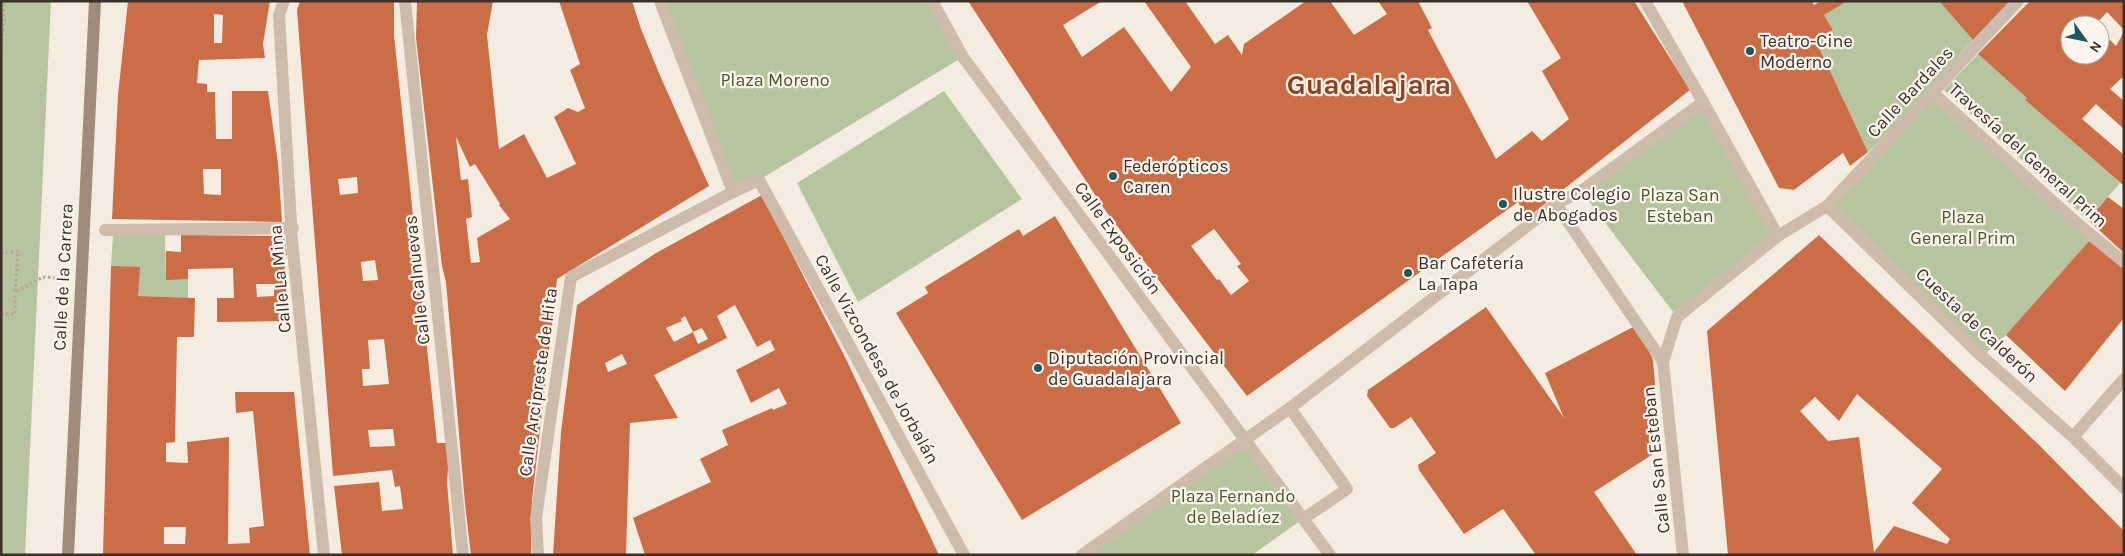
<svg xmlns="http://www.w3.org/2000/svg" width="2125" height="556" font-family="Karla,sans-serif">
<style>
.green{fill:#b6c59f}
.building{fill:#cb6e47;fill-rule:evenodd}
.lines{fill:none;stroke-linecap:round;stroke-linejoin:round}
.path{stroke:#b9a795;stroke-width:3;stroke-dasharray:2.5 2.5;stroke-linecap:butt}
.street{stroke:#cdbcab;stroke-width:12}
.secondary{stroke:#a18b7c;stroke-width:12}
.poi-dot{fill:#1d575f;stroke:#fbf5ed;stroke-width:2}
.labels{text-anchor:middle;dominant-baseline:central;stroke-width:4.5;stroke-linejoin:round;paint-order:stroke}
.poi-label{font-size:18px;fill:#3b302a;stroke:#fbf5ed;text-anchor:start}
.park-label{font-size:18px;fill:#475a2d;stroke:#fbf5ed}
.street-label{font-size:18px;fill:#3b302a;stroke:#fbf5ed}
.town-label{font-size:28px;font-weight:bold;fill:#8e401f;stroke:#fbf5ed}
</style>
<rect width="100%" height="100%" fill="#f4ece0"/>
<g class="green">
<polygon points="1,1 51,1 25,555 1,555"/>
<polygon points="660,1 932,1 963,57 759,180 733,192"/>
<polygon points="1846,1 1939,1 1973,40 1895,126 1868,152 1815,39 1833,30 1824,15"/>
<polygon points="1978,54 2027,98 2025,100 2120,183 2088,220 1944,90"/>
<polygon points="944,91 1022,199 858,302 797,183"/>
<polygon points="1933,93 2089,241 2006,335 1983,356 1827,206"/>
<polygon points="1703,102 1778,236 1677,317 1581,191"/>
<polygon points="165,234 166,279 188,279 188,298 138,296 111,266 113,235"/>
<polygon points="1244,440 1303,519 1252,555 1082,555"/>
</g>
<g class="building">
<path d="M 128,1 L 270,1 L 263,44 L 265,58 L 199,60 L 197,83 L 207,84 L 207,92 L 215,92 L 216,139 L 232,139 L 232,91 L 268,91 L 278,163 L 282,222 L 112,219 L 118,95 ZM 214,14 L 223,15 L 222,43 L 214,43 ZM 203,169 L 221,169 L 221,195 L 204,194 Z"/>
<path d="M 300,1 L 394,1 L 394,35 L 437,443 L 450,443 L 447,482 L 453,555 L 342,555 L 334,486 L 379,482 L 382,511 L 403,509 L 400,486 L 395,487 L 392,470 L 333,476 L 297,10 ZM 357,177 L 358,193 L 340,195 L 338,179 ZM 375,260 L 378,280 L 363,281 L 361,262 ZM 384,339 L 389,384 L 363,386 L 362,369 L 370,369 L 368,340 ZM 393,429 L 395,446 L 370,447 L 368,430 Z"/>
<path d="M 417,1 L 493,1 L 487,35 L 499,149 L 524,134 L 547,178 L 576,164 L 554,117 L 568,108 L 578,112 L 585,108 L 570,70 L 580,64 L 559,1 L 632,1 L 641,29 L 659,73 L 709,186 L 557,279 L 532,500 L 531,555 L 471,555 L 465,504 L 446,282 L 442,266 L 416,38 ZM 456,137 L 470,167 L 475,164 L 500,204 L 499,205 L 510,219 L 477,238 L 480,262 L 471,263 L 466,219 L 472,217 L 468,179 L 461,180 Z"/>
<path d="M 968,1 L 1102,1 L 1063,25 L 1082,57 L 1124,27 L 1171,92 L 1191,67 L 1144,1 L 1185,1 L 1215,44 L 1228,35 L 1242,55 L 1244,44 L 1306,1 L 1330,1 L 1354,35 L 1387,14 L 1378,1 L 1418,1 L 1432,28 L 1428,30 L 1496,159 L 1532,131 L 1542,141 L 1569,119 L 1542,71 L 1561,58 L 1527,1 L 1634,1 L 1690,90 L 1527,218 L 1518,202 L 1247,396 L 1105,210 ZM 1214,229 L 1241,264 L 1237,266 L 1249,281 L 1231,295 L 1219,279 L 1217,280 L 1191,246 Z"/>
<polygon points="1682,1 1812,1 1814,5 1821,1 1843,1 1844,3 1824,15 1833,30 1815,39 1868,152 1850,166 1843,153 1794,190 1779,188"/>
<polygon points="1939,1 2010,1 1973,40"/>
<polygon points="2030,1 2124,1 2124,30 2107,12 2095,25 2070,25 2070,55 2100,55 2100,30 2116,46 2124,32 2124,76 2110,89 2124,101 2124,129 2096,104 2082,119 2124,155 2124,186 2025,100 2027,98 1978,54"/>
<path d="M 762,195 L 845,357 L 939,555 L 645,555 L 633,518 L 711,482 L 700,459 L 728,445 L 722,430 L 772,408 L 773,410 L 787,404 L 779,388 L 751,403 L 736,370 L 775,350 L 770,340 L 757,347 L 735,305 L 717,316 L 727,338 L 654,375 L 678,418 L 630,423 L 626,555 L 553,555 L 561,432 L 577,305 L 656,253 ZM 685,316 L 693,332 L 674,342 L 666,328 L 682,321 L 681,319 ZM 702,328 L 708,339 L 698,344 L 693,332 ZM 622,354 L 627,364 L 608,372 L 605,363 Z"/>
<polygon points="2108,197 2124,209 2124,253 2088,220"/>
<polygon points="1055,216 1181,423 1022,520 896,313 928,293 925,287 1019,229 1023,236"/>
<path d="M 181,235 L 284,236 L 287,255 L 284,256 L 288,321 L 217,322 L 217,298 L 234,298 L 233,268 L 188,269 L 188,279 L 166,280 L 166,251 L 181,252 ZM 256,284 L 274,284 L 274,296 L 257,297 Z"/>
<path d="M 1819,235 L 2038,444 L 2124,531 L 2124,555 L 1728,555 L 1707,331 ZM 1857,394 L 1942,469 L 1912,503 L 1950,539 L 1947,544 L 1894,526 L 1874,552 L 1859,437 L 1828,441 L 1800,411 L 1815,397 L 1839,421 Z"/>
<polygon points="2089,241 2124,268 2124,318 2065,391 2006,335"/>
<path d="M 111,266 L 140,267 L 138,296 L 195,298 L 194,337 L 177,337 L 175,442 L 166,443 L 166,462 L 188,463 L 187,442 L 229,437 L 228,544 L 250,543 L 249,528 L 264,526 L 253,411 L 236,413 L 235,392 L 294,392 L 310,555 L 103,555 ZM 164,527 L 186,527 L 185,544 L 164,544 Z"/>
<polygon points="1486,307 1564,418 1545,373 1635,326 1644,339 1653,360 1661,449 1594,492 1637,555 1536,555 1503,509 1464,534 1419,470 1418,465 1436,453 1411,417 1394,428 1390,428 1367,396 1368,390"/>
</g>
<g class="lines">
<g class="path">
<polyline points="1,56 5,1"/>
<polyline points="1,253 18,251 15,292 43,277 57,278"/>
<polyline points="1,314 15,314 15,292"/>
</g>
<g class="street">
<polyline points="284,1 279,15 292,241 324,555"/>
<polyline points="405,1 463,555"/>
<polyline points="660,1 733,192 759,180 964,555"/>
<polyline points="932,1 963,57 1330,555"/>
<polyline points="1645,1 1703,102"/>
<polyline points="1933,93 2079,225 2124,262"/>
<polyline points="1827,206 2018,1"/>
<polyline points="105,230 293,228"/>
<polyline points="1663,362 1556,204 1581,191 1703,102 1778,236"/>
<polyline points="1290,408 1556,204"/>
<polyline points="2073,437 2124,379"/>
<polyline points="538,555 536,518 571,277 733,192"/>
<polyline points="1082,555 1290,408 1347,489 1303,519"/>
<polyline points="1683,555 1663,362 1677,317 1778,236 1827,206 1976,351 2073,437 2124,488"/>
</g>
<polyline class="secondary" points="68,555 95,1"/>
</g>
<g class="poi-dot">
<circle cx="1750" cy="51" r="5"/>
<circle cx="1113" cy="176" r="5"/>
<circle cx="1503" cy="204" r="5"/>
<circle cx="1408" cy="273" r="5"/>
<circle cx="1038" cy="368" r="5"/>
</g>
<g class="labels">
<g class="poi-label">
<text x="1760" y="41">Teatro-Cine<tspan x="1760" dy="21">Moderno</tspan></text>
<text x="1123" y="166">Federópticos<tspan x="1123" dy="21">Caren</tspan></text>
<text x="1513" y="194">Ilustre Colegio<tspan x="1513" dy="21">de Abogados</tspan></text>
<text x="1418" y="263">Bar Cafetería<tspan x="1418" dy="21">La Tapa</tspan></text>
<text x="1048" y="358">Diputación Provincial<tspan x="1048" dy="21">de Guadalajara</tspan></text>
</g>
<g class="park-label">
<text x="775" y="80">Plaza Moreno</text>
<text x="1680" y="195">Plaza San<tspan x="1680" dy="21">Esteban</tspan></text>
<text x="1963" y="217">Plaza<tspan x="1963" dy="21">General Prim</tspan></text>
<text x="1233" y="496">Plaza Fernando<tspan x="1233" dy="21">de Beladíez</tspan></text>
</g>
<g class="street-label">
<text transform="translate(1910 92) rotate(-47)">Calle Bardales</text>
<text transform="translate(2028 155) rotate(42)">Travesía del General Prim</text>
<text transform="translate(1118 238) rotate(54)">Calle Exposición</text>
<text transform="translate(63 277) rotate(-87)">Calle de la Carrera</text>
<text transform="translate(280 279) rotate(-95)">Calle La Mina</text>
<text transform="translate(417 280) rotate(-96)">Calle Calnuevas</text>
<text transform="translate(1977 325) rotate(43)">Cuesta de Calderón</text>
<text transform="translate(877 359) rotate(61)">Calle Vizcondesa de Jorbalán</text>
<text transform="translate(538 382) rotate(-82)">Calle Arcipreste de Hita</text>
<text transform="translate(1656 460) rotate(-96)">Calle San Esteban</text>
</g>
<g class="town-label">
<text x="1369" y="84">Guadalajara</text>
</g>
</g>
<rect width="2125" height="556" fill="none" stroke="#3b302a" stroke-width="5"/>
<g transform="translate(2085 40) rotate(123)"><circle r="24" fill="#fbf5ed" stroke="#aea69f"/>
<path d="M0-4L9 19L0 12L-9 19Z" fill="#1d575f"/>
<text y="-8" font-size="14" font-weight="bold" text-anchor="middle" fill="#3b302a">N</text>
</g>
</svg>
